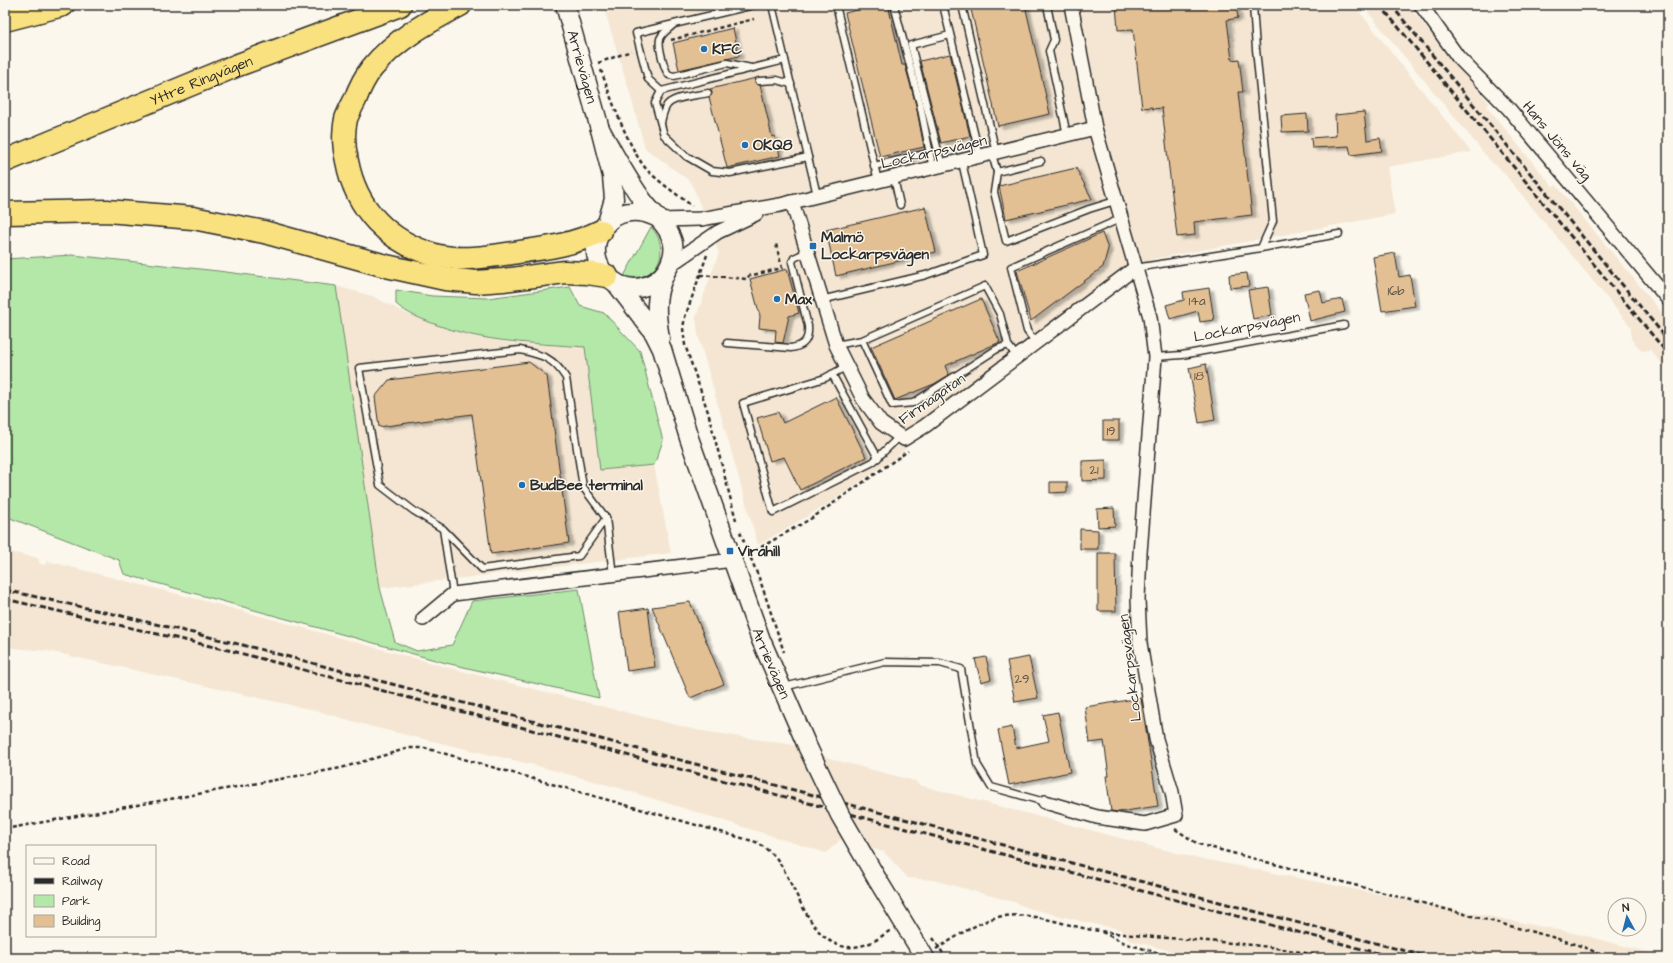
<svg xmlns="http://www.w3.org/2000/svg" width="1673" height="963" font-family="'Architects Daughter',sans-serif">
<style>
.built{fill:#f4e6d2}
.green{fill:#b4e8a9;stroke:#708a6a}
.building{fill:#e3c094;stroke:#2b2b2b;filter:url(#shadow)}
.lines{fill:none;stroke-linecap:round;stroke-linejoin:round}
.lane-casing{stroke:#2b2b2b;stroke-width:9}
.street-casing{stroke:#2b2b2b;stroke-width:16}
.secondary-casing{stroke:#2b2b2b;stroke-width:21}
.highway-casing{stroke:#2b2b2b;stroke-width:25}
.path{stroke:#2b2b2b;stroke-width:2.5;stroke-dasharray:4 3;stroke-linecap:butt}
.lane{stroke:#fbf7ec;stroke-width:6}
.street{stroke:#fbf7ec;stroke-width:13}
.secondary{stroke:#fbf7ec;stroke-width:18}
.highway{stroke:#fae180;stroke-width:22}
.rail{stroke:#2b2b2b;stroke-width:3;stroke-dasharray:6 3;stroke-linecap:butt}
.secondary-bridge-casing{stroke:#2b2b2b;stroke-width:21;stroke-linecap:butt}
.secondary-bridge{stroke:#fbf7ec;stroke-width:18}
.poi-dot{fill:#1f6fb2;stroke:#fbf7ec;stroke-width:1.5}
.labels{text-anchor:middle;dominant-baseline:central;stroke-width:3;stroke-linejoin:round;paint-order:stroke}
.number-label{font-size:13px;fill:#595045}
.poi-label{font-size:15px;font-weight:bold;fill:#2b2b2b;stroke:#fbf7ec;text-anchor:start}
.street-label{font-size:15px;fill:#2b2b2b;stroke:#fbf7ec}
</style>
<defs>
<filter id="shadow"><feDropShadow dx="4.5" dy="2.5" stdDeviation="1" flood-color="#0004"/></filter>
</defs>
<rect width="100%" height="100%" fill="#fbf7ec"/>
<filter id="ink" filterUnits="userSpaceOnUse"><feTurbulence type="fractalNoise" baseFrequency=".025" numOctaves="2"/><feDisplacementMap in="SourceGraphic" scale="8" xChannelSelector="R" yChannelSelector="G"/><feConvolveMatrix kernelMatrix="1 2 1 2 8 2 1 2 1" color-interpolation-filters="sRGB"/></filter>
<g filter="url(#ink)">
<g class="built">
<polygon points="603,5 1354,5 1471,152 1387,167 1395,214 1153,259 1114,282 1023,348 895,458 828,504 758,545 698,335 696,317 719,253 691,182 645,148 629,90"/>
<polygon points="1362,5 1408,5 1489,103 1486,106 1553,187 1556,185 1668,320 1668,371 1650,350 1642,351 1631,339 1631,327 1498,166 1493,164"/>
<polygon points="336,286 372,296 408,314 454,331 511,343 585,347 600,470 654,465 671,553 380,588"/>
<polygon points="5,551 38,558 40,564 45,565 47,561 201,600 454,669 696,730 794,745 835,760 915,781 919,785 1188,856 1583,935 1668,958 1197,958 1129,940 1120,929 1093,924 1028,908 1014,902 933,880 908,878 884,852 841,839 826,853 616,787 530,764 373,727 318,711 48,651 13,648 5,643"/>
</g>
<g class="green">
<path d="M 651,227 C 673,250 656,285 624,276 Z"/>
<polygon points="73,255 218,271 336,286 380,588 395,642 417,651 452,645 472,601 579,589 599,698 446,663 124,574 119,560 5,516 5,259"/>
<path d="M 570,287 L 580,306 L 604,313 L 640,351 L 663,441 L 654,465 L 600,470 L 585,347 C 533,343 487,343 437,325 C 422,319 409,315 396,304 L 396,290 L 432,296 L 488,298 Z"/>
</g>
<g class="building">
<polygon points="877,5 888,5 902,65 905,65 916,105 924,147 880,157 845,13"/>
<polygon points="970,5 1025,5 1050,114 998,126"/>
<polygon points="1116,5 1236,5 1238,18 1227,20 1232,60 1239,59 1243,92 1238,92 1252,215 1194,222 1195,235 1177,237 1162,108 1153,109 1152,107 1142,108 1133,29 1118,30"/>
<polygon points="733,28 739,56 679,70 673,43"/>
<polygon points="950,54 970,136 941,143 920,61"/>
<polygon points="756,78 755,82 760,85 772,137 775,136 780,156 727,168 709,97 712,94 710,89"/>
<polygon points="1364,112 1367,140 1380,138 1382,151 1351,155 1349,146 1312,148 1311,138 1336,136 1335,115"/>
<polygon points="1307,114 1308,131 1282,132 1281,116"/>
<polygon points="1076,168 1092,199 1006,219 999,186"/>
<polygon points="925,207 936,252 836,276 826,230"/>
<polygon points="1102,233 1108,249 1103,267 1031,321 1017,271"/>
<polygon points="1395,253 1399,277 1410,275 1415,306 1382,311 1373,257"/>
<polygon points="787,269 799,313 789,316 783,343 775,342 776,330 759,328 760,316 750,279"/>
<polygon points="1247,273 1249,286 1230,288 1229,275"/>
<polygon points="1268,287 1272,315 1253,319 1248,290"/>
<polygon points="1209,288 1214,320 1200,322 1198,311 1170,319 1166,305 1184,300 1183,292"/>
<polygon points="1320,290 1323,303 1342,299 1345,312 1310,321 1304,293"/>
<polygon points="981,299 1000,342 945,366 949,375 934,384 895,400 871,347"/>
<polygon points="529,362 547,376 569,543 491,554 472,414 379,427 375,397 389,380"/>
<polygon points="1206,364 1215,420 1199,423 1189,368"/>
<polygon points="836,397 866,457 800,490 784,457 770,461 757,418 778,412 783,423"/>
<rect x="1103" y="421" width="16" height="19"/>
<polygon points="1106,460 1106,480 1082,481 1082,461"/>
<polygon points="1050,482 1067,482 1067,492 1050,493"/>
<polygon points="1114,508 1115,526 1098,527 1097,509"/>
<polygon points="1080,529 1098,530 1098,549 1080,549"/>
<polygon points="1098,553 1115,553 1116,611 1098,611"/>
<polygon points="690,602 724,684 690,698 652,607"/>
<polygon points="648,608 655,667 627,671 619,612"/>
<polygon points="986,657 991,679 981,682 975,659"/>
<polygon points="1029,657 1038,698 1015,702 1007,661"/>
<polygon points="1141,698 1158,806 1119,812 1111,811 1106,776 1109,776 1104,741 1090,743 1085,707"/>
<polygon points="1058,712 1070,772 1009,785 998,730 1012,727 1016,748 1049,741 1043,715"/>
</g>
<g class="lines">
<defs>
<g id="lane">
<polyline points="754,5 636,33 648,79 661,91 785,60"/>
<polyline points="772,5 817,195"/>
<polyline points="837,5 836,5 878,181"/>
<polyline points="894,5 920,104 933,169"/>
<polyline points="943,5 980,157"/>
<polyline points="962,5 996,153"/>
<polyline points="1047,5 1054,40 1049,51 1067,135"/>
<path d="M 673,25 C 669,29 662,33 660,39 C 658,45 664,70 669,75 L 674,76 L 727,63 L 751,68"/>
<polyline points="759,81 777,80 791,84"/>
<polyline points="661,91 655,103 664,135 686,156 712,171 730,173 808,157"/>
<path d="M 661,123 C 662,118 663,112 666,107 C 671,96 697,96 708,93"/>
<polyline points="992,154 997,172 1041,161"/>
<polyline points="874,166 929,153"/>
<polyline points="942,166 911,45 950,35"/>
<polyline points="997,172 994,192 1006,241 1089,209 1115,201"/>
<polyline points="894,178 900,205"/>
<polyline points="1261,248 1339,234"/>
<polyline points="1135,268 1261,248 1273,221 1256,49 1253,5"/>
<polyline points="821,300 926,275 983,255 962,162"/>
<path d="M 727,343 L 791,348 C 805,346 809,339 808,326 L 792,262 L 794,258 L 807,252"/>
<polyline points="1036,343 1027,331 1011,267 1120,219"/>
<polyline points="836,345 862,340"/>
<polyline points="1008,345 997,349 913,403 892,405 862,340 985,286 1000,314 1008,345 1017,357"/>
<polyline points="1155,357 1182,355 1344,325"/>
<polyline points="847,366 825,378 743,403 773,512 873,462 900,436"/>
<polyline points="832,374 878,458"/>
<polyline points="443,529 482,569 579,556 606,518"/>
<path d="M 453,594 L 443,529 L 414,511 L 380,485 L 359,368 L 520,350 C 542,355 553,357 566,378 L 583,487 L 606,518 L 613,575"/>
<polyline points="784,687 885,662 940,663 961,669 977,764 991,787 1045,802"/>
</g>
<g id="street">
<polyline points="1421,5 1458,57 1509,109 1668,299"/>
<polyline points="792,202 836,345 863,399 881,423 904,439 925,426 1135,268"/>
<polyline points="660,220 701,219 780,205 1095,128"/>
<polyline points="670,265 718,232 756,214"/>
<polyline points="423,619 453,594 733,560"/>
<polyline points="1045,802 1097,817 1145,824 1176,815 1172,792 1156,739 1140,643 1138,599 1140,553 1155,357 1150,317 1095,128 1071,5"/>
</g>
<g id="secondary">
<path id="s1" d="M 565,5 L 600,129 L 612,176 L 614,199 L 607,223"/>
<path d="M 600,129 C 614,154 627,179 644,202 C 652,213 665,222 670,235 C 674,242 674,251 672,258 C 668,272 660,281 646,286 C 638,289 628,288 620,285 C 572,263 602,192 656,217"/>
<path id="s2" d="M 615,282 L 654,333 L 662,349 L 689,438 L 761,640 L 808,748"/>
<path d="M 660,338 C 656,315 654,296 665,274"/>
<polyline points="877,879 925,958"/>
</g>
<g id="highway">
<path d="M 460,5 C 428,22 396,39 372,68 C 365,77 359,89 355,100 C 352,106 348,113 346,119 C 343,132 344,148 347,161 C 356,209 388,242 435,255 C 461,262 493,256 519,252 C 548,248 575,244 601,231"/>
<polyline points="5,20 63,5"/>
<path id="s3" d="M 5,161 L 238,65 L 400,5"/>
<polyline points="5,213 107,211 193,218 264,232 386,266 445,279 476,282 503,280 565,272 587,273 607,276"/>
</g>
</defs>
<use href="#lane" class="lane-casing"/>
<use href="#street" class="street-casing"/>
<use href="#secondary" class="secondary-casing"/>
<use href="#highway" class="highway-casing"/>
<g class="path">
<polyline points="671,40 754,19"/>
<polyline points="598,63 631,51"/>
<path d="M 601,70 C 610,96 630,153 649,172 C 663,185 678,195 692,206"/>
<polyline points="707,255 685,317 683,328 685,345 708,412 736,520"/>
<polyline points="700,275 747,279 749,276 782,268 776,244"/>
<polyline points="740,532 761,583 784,652"/>
<polyline points="749,554 812,518 908,451"/>
<path d="M 5,829 L 341,768 L 409,748 L 425,748 L 756,842 C 764,847 771,852 777,859 C 800,891 814,963 867,944 C 875,942 884,934 891,930"/>
<polyline points="1175,829 1198,844 1552,937 1584,947 1608,958"/>
<polyline points="1102,932 1127,944 1177,958"/>
<polyline points="933,938 946,958"/>
<path d="M 936,949 C 957,937 975,923 998,917 C 1032,910 1067,927 1100,931 C 1175,942 1253,939 1327,958"/>
</g>
<use href="#lane" class="lane"/>
<use href="#street" class="street"/>
<use href="#secondary" class="secondary"/>
<use href="#highway" class="highway"/>
<g class="rail">
<polyline points="1380,5 1668,354"/>
<polyline points="1391,5 1668,340"/>
<polyline points="5,590 118,615 255,648 1432,958"/>
<polyline points="5,599 232,651 1396,958"/>
</g>
<defs>
<polyline id="secondary-bridge" points="808,748 840,815 877,879"/>
</defs>
<use href="#secondary-bridge" class="secondary-bridge-casing"/>
<use href="#secondary-bridge" class="secondary-bridge"/>
</g>
</g>
<g class="poi-dot">
<circle cx="704" cy="49" r="4"/>
<circle cx="745" cy="145" r="4"/>
<rect x="809" y="242" width="8" height="8" rx="2"/>
<circle cx="777" cy="299" r="4"/>
<circle cx="522" cy="485" r="4"/>
<rect x="726" y="547" width="8" height="8" rx="2"/>
</g>
<g class="labels">
<g class="number-label">
<text x="1396" y="291">16b</text>
<text x="1197" y="301">14a</text>
<text x="1199" y="376">18</text>
<text x="1111" y="431">19</text>
<text x="1094" y="470">21</text>
<text x="1022" y="679">29</text>
</g>
<g class="poi-label">
<text x="712" y="49">KFC</text>
<text x="753" y="145">OKQ8</text>
<text x="821" y="237">Malmö<tspan x="821" dy="17">Lockarpsvägen</tspan></text>
<text x="785" y="299">Max</text>
<text x="530" y="485">BudBee terminal</text>
<text x="738" y="551">Virahill</text>
</g>
<g class="street-label">
<text stroke="none"><textPath href="#s1" startOffset="64">Arrievägen</textPath></text>
<text stroke="none"><textPath href="#s3" startOffset="212">Yttre Ringvägen</textPath></text>
<text transform="translate(1557 141) rotate(50)">Hans Jöns väg</text>
<text transform="translate(934 152) rotate(-13)">Lockarpsvägen</text>
<text transform="translate(1247 327) rotate(-11)">Lockarpsvägen</text>
<text transform="translate(932 399) rotate(-35)">Firmagatan</text>
<text stroke="none"><textPath href="#s2" startOffset="415">Arrievägen</textPath></text>
<text transform="translate(1130 668) rotate(-97)">Lockarpsvägen</text>
</g>
</g>
<rect width="1673" height="963" fill="none" stroke="#fbf7ec" stroke-width="20"/>
<rect x="10" y="10" width="1653" height="943" fill="none" stroke="#2b2b2b" stroke-width="1.5" filter="url(#ink)"/>
<rect x="26" y="845" width="130" height="92" fill="#fbf7ec" stroke="#a8a59f"/>
<rect x="34" y="858" width="20" height="6" fill="#fbf7ec" stroke="#a8a59f"/>
<text x="62" y="865" font-size="12" fill="#2b2b2b">Road</text>
<rect x="34" y="878" width="20" height="6" fill="#2b2b2b" stroke="#a8a59f"/>
<text x="62" y="885" font-size="12" fill="#2b2b2b">Railway</text>
<rect x="34" y="895" width="20" height="12" fill="#b4e8a9" stroke="#a8a59f"/>
<text x="62" y="905" font-size="12" fill="#2b2b2b">Park</text>
<rect x="34" y="915" width="20" height="12" fill="#e3c094" stroke="#a8a59f"/>
<text x="62" y="925" font-size="12" fill="#2b2b2b">Building</text>
<g transform="translate(1627 917) rotate(353)"><circle r="19" fill="#fbf7ec" stroke="#a8a59f"/>
<path d="M0-3L7 15L0 10L-7 15Z" fill="#1f6fb2"/>
<text y="-6" font-size="11" font-weight="bold" text-anchor="middle" fill="#2b2b2b">N</text>
</g>
</svg>
